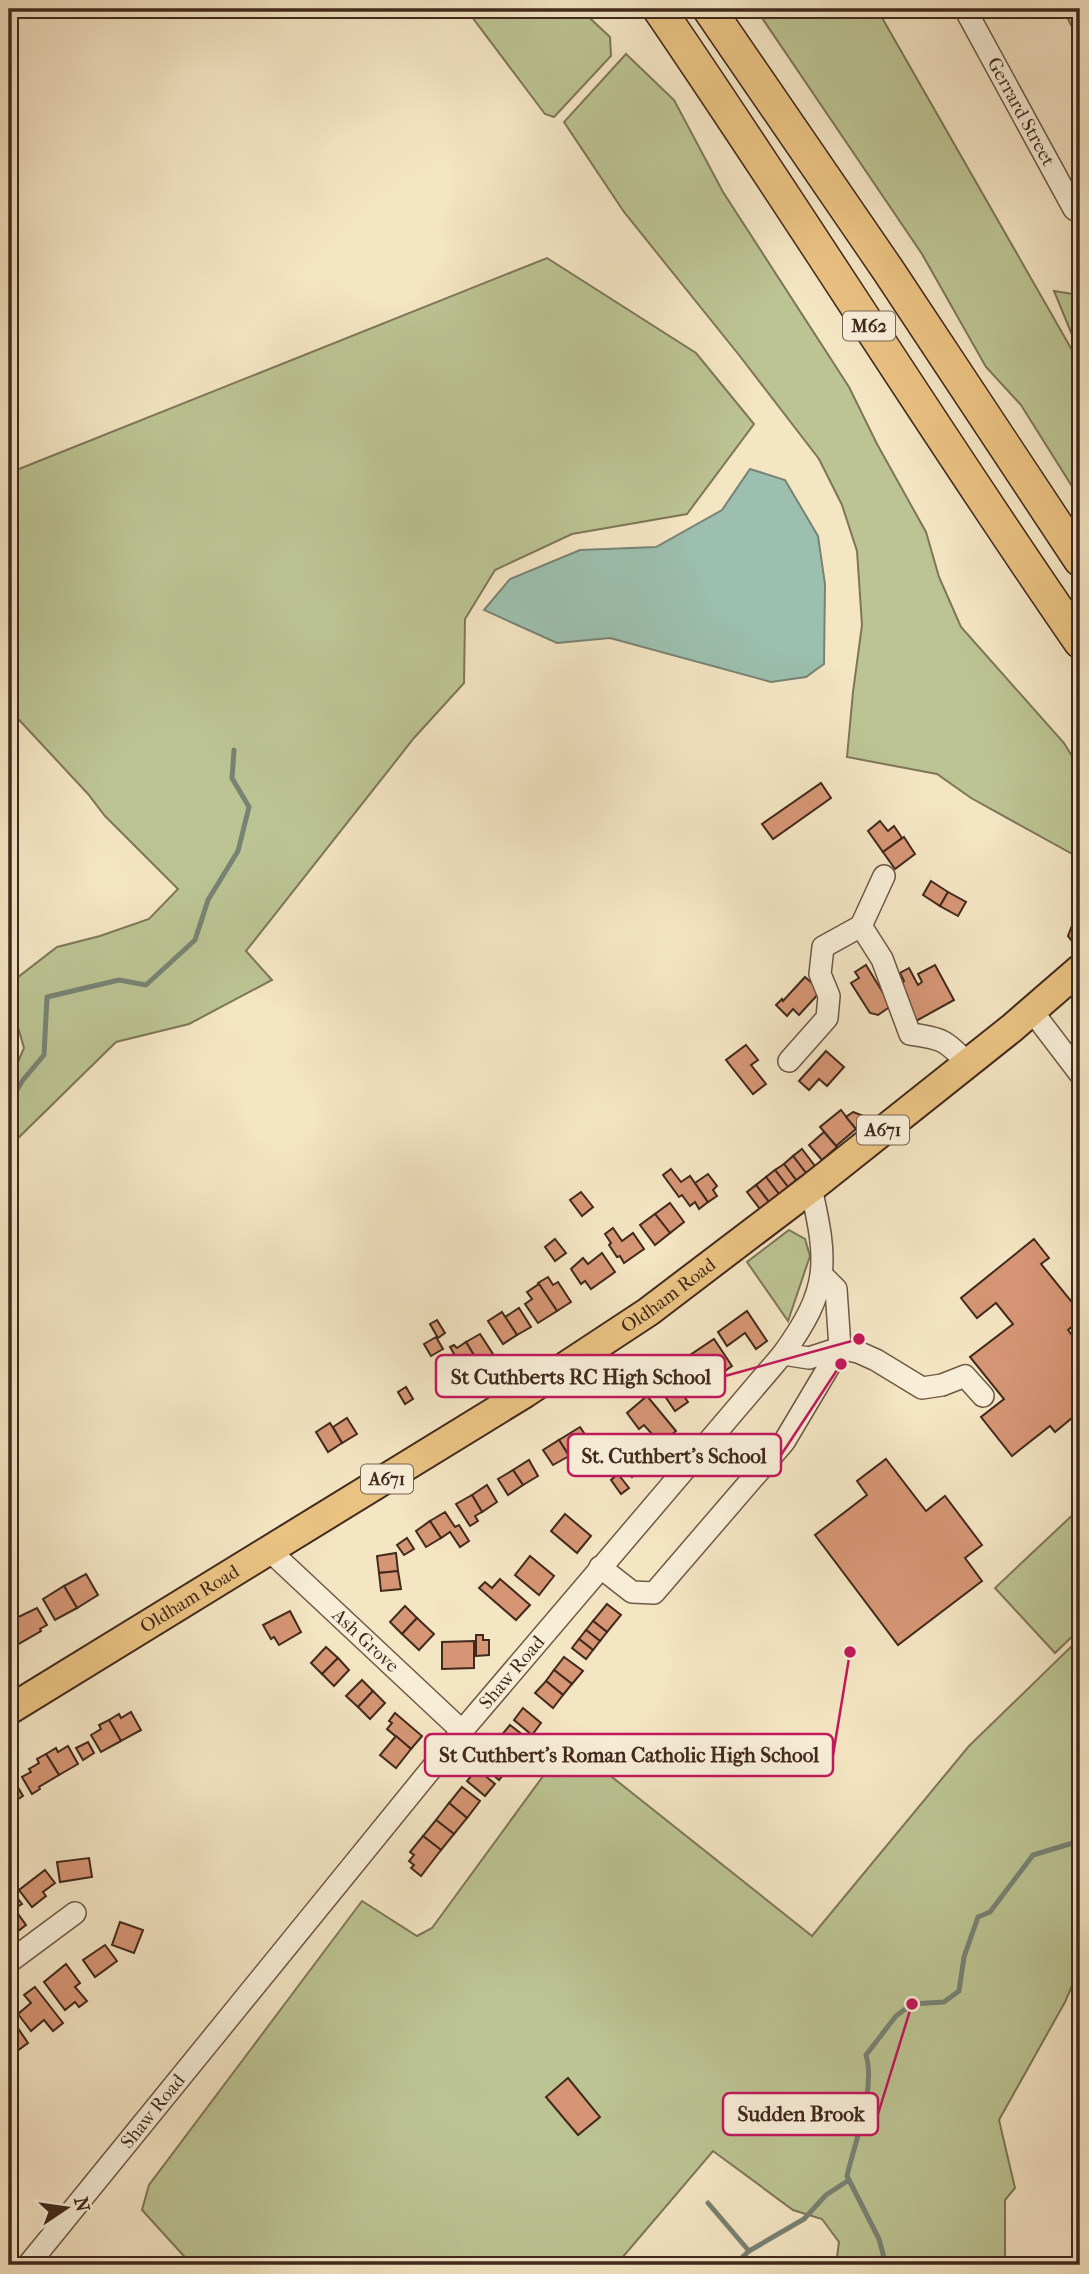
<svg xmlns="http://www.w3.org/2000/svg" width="1089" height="2274" font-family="'IM FELL French Canon',serif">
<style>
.green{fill:#bcc493;stroke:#7e7658;stroke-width:2}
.water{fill:#9cbfaf;stroke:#788374;stroke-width:2}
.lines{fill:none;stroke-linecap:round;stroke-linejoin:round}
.stream{stroke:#788374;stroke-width:5}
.building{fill:#d69675;stroke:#41291c;stroke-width:2}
.minor-casing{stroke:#6e5846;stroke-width:24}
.major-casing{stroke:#41291c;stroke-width:32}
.highway-casing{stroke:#41291c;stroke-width:35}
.minor{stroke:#f8eed8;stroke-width:21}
.major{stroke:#eac282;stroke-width:28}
.highway{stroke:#eac282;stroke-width:32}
.labels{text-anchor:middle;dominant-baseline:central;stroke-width:5;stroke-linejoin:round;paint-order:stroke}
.shield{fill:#f8eed8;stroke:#786454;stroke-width:2}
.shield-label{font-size:18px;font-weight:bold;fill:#41291c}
.street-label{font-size:19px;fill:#41291c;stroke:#f8eed8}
.leader{fill:none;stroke:#c2185b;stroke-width:2.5}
.callout-dot{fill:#c2185b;stroke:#f8eed8;stroke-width:2.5}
.callout{fill:#f8eed8;stroke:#c2185b;stroke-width:2.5}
.callout-label{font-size:21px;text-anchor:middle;font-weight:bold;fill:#41291c}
</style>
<rect width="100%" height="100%" fill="#f4e5c3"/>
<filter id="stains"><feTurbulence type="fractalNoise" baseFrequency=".00286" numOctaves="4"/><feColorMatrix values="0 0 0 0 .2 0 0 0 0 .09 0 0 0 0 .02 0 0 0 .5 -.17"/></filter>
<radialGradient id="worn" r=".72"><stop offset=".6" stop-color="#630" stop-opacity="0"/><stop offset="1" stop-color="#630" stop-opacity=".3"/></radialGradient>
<g class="green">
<polygon points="466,9 580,9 610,37 611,56 554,117 545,114"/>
<polygon points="756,9 877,9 1080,364 1080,499 1021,405 986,367 922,254"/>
<polygon points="1063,9 1080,9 1080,43"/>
<polygon points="626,54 674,100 723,192 849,387 877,444 926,532 939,577 961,627 1064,743 1080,769 1080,863 1074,855 971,798 937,774 847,757 853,692 862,625 857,551 842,505 819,459 739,355 624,212 564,122"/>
<polygon points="547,258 696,353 754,424 687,514 572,534 495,570 465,619 464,683 414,738 246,951 272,980 189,1024 116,1042 9,1147 9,1083 24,1048 9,996 17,978 57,947 100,936 149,919 178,889 105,816 88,794 9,709 9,473"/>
<polygon points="1054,291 1080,295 1080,354"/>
<polygon points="789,1230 805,1239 810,1256 788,1321 747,1262"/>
<polygon points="1080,1508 1080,1629 1055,1653 995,1588"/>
<polygon points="1080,1638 1080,1975 1075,1979 1065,2002 999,2120 1015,2188 1005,2200 1005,2265 836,2265 839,2242 822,2219 793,2210 713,2151 616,2265 192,2265 142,2210 149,2185 362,1901 417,1936 432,1928 568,1742 812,1936 969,1746"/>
</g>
<polygon class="water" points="750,469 785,480 818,536 825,584 824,664 806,677 771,682 610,638 557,643 484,610 510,579 580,550 656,547 722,510"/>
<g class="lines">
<g class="stream">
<polyline points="9,1103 23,1080 44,1055 47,997 119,980 146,985 195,940 208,900 238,851 249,807 232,778 234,750"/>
<polyline points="708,2203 749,2251"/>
<polyline points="734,2265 749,2251 804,2219 826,2195 849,2180"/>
<path d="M 886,2265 L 879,2239 L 847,2176 C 855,2141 876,2089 866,2055 L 896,2016 L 912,2004 L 944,2002 L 959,1991 L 964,1957 L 978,1917 L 990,1912 L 1033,1855 L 1073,1843 L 1080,1831"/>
</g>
</g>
<g class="building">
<polygon points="821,783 831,798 773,839 762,824"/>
<polygon points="880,821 888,831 894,826 902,838 883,852 868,831"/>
<polygon points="904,837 915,854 895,869 883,852"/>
<polygon points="931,881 948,892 940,906 923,895"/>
<polygon points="948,892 966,902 958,916 940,906"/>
<polygon points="1079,907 1080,907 1079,950 1068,936"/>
<polygon points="866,965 891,1006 878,1015 870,1013 851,983 859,978 855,972"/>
<polygon points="935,965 954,1000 916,1021 899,985 904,981 900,973 909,968 918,985 922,982 918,974"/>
<polygon points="805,977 821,991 799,1015 793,1009 787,1016 776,1005 782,999 783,1001"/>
<polygon points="746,1045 758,1060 751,1065 766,1084 753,1094 726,1060"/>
<polygon points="826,1051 844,1067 827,1086 819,1079 809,1090 799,1081"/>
<polygon points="841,1110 856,1129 836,1146 820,1127"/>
<polygon points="853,1112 869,1118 856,1129 846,1117"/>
<polygon points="824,1132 837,1147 822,1160 809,1145"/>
<polygon points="802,1149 815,1166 806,1173 793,1156"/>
<polygon points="793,1156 806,1173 796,1180 784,1164"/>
<polygon points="784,1164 796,1180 788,1187 775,1170"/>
<polygon points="671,1169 681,1182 690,1176 708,1202 699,1209 695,1202 690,1206 682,1195 679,1197 663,1175"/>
<polygon points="775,1170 788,1187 779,1194 766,1177"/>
<polygon points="708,1174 717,1186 713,1190 717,1196 708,1202 695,1183"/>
<polygon points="766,1177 779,1194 769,1202 756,1185"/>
<polygon points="756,1185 769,1202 760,1209 747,1192"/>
<polygon points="581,1192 593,1207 582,1216 570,1200"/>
<polygon points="670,1203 684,1222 670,1233 655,1214"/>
<polygon points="655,1214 670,1233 655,1245 640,1225"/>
<polygon points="613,1228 622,1241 633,1233 644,1249 624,1263 620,1256 617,1257 609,1245 611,1243 605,1234"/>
<polygon points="555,1239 566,1253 555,1261 545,1247"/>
<polygon points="1034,1239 1049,1258 1041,1264 1080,1312 1080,1320 1068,1330 1080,1346 1080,1422 1077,1425 1072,1418 1055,1432 1050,1426 1012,1456 981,1417 1004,1399 970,1357 1013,1324 996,1303 977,1318 961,1298"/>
<polygon points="602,1253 615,1272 591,1289 585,1281 581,1284 571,1269 583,1258 588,1264"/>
<polygon points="548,1277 553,1285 558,1282 571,1302 557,1311 538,1283"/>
<polygon points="539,1284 557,1311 538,1323 525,1304 532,1299 527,1292"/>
<polygon points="519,1308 531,1327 517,1335 505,1317"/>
<polygon points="747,1311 767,1341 756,1349 745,1333 727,1346 718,1332"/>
<polygon points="502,1312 517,1335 503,1344 488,1321"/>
<polygon points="437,1320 445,1333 438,1338 430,1324"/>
<polygon points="480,1334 493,1354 478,1362 466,1342"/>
<polygon points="436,1337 443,1349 431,1356 424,1344"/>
<polygon points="714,1339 732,1366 719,1375 710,1362 697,1371 687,1357"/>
<polygon points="466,1342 478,1362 464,1371 450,1347 454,1345 457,1348"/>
<polygon points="681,1361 695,1383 695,1386 691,1389 688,1388 681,1392 688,1402 675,1411 654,1380"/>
<polygon points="406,1387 413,1399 405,1404 398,1392"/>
<polygon points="647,1396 676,1431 661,1444 644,1425 639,1429 627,1413"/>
<polygon points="347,1418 357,1434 342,1443 333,1427"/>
<polygon points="330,1423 342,1443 328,1452 316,1432"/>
<polygon points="580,1427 588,1439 582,1443 584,1446 569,1456 559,1440"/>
<polygon points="559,1440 569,1456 553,1465 543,1450"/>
<polygon points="636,1442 651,1461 632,1477 616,1458"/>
<polygon points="886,1459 926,1511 945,1496 982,1545 965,1558 982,1581 898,1645 815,1535 867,1495 857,1481"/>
<polygon points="529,1460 538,1476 523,1485 513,1470"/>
<polygon points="513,1470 523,1485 508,1495 498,1479"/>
<polygon points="618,1474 629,1488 621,1494 611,1480"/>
<polygon points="487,1485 497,1502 482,1512 472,1495"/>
<polygon points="472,1495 482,1512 475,1516 478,1521 470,1526 456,1504"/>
<polygon points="445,1512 455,1527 459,1525 469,1541 460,1547 450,1532 441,1538 430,1521"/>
<polygon points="565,1514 591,1536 577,1553 551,1531"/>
<polygon points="430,1521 441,1538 426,1547 416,1531"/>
<polygon points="407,1538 414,1549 404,1555 397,1545"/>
<polygon points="396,1553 398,1571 379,1573 377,1556"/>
<polygon points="530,1556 554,1576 539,1595 515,1575"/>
<polygon points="398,1571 401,1589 381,1591 379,1573"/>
<polygon points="86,1574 98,1595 77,1608 64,1586"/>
<polygon points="500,1579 530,1605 516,1620 479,1588 485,1582 492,1588"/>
<polygon points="64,1586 77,1608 55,1620 43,1599"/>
<polygon points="607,1604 621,1615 607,1632 593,1621"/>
<polygon points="405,1606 417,1618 402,1634 390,1622"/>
<polygon points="37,1608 47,1625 40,1629 41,1631 15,1646 9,1635 9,1629 15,1625 12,1620"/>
<polygon points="290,1611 301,1632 279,1645 274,1637 271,1639 263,1625"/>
<polygon points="417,1618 434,1634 419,1650 402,1634"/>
<polygon points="593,1621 607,1632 600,1641 586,1630"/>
<polygon points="586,1630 600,1641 593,1650 579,1639"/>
<polygon points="476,1635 483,1635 483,1640 489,1640 489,1655 476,1656"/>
<polygon points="579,1639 593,1650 586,1659 572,1648"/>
<polygon points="474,1641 474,1668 442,1669 442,1642"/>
<polygon points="326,1647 338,1658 322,1674 311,1663"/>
<polygon points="564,1657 583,1671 572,1684 554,1670"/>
<polygon points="338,1658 349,1670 334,1686 322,1674"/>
<polygon points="554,1670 572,1684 563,1695 546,1681"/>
<polygon points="362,1680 373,1691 358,1707 346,1696"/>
<polygon points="546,1681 563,1695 553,1708 535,1693"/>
<polygon points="373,1691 385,1703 370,1719 358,1707"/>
<polygon points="523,1708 541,1723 532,1735 514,1720"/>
<polygon points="131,1712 141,1730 121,1741 109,1720 119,1714 121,1718"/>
<polygon points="395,1713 422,1736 411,1749 387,1729 392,1723 389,1721"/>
<polygon points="109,1720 121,1741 101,1752 91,1735 101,1729 99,1725"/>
<polygon points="510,1725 528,1739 518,1752 500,1737"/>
<polygon points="396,1736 411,1749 396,1768 380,1755"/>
<polygon points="88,1742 94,1753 83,1760 76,1748"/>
<polygon points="68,1746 78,1764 59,1775 46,1754 56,1748 58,1752"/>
<polygon points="491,1753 509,1768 499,1780 481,1765"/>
<polygon points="46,1754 59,1775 39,1787 40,1789 32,1794 22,1777 31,1772 29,1769 39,1763 37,1759"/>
<polygon points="477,1769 495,1784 485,1796 467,1781"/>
<polygon points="13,1779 23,1796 9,1805 9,1781"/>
<polygon points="462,1787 480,1801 467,1818 449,1803"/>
<polygon points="449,1803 467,1818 454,1834 436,1820"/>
<polygon points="436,1820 454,1834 441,1850 423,1836"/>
<polygon points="423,1836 441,1850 421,1876 411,1868 414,1865 409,1861 414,1855 410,1852"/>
<polygon points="89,1858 92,1877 60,1882 57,1862"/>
<polygon points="45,1870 55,1883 43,1892 46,1896 32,1907 19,1890"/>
<polygon points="11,1890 22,1904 9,1912 13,1918 18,1914 26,1925 9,1938 9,1891"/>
<polygon points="120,1922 143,1930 134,1953 112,1945"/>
<polygon points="105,1945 117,1961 95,1977 83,1960"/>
<polygon points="66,1964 80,1983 75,1987 87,2001 79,2007 75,2002 65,2010 44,1982"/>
<polygon points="35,1987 63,2023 53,2031 44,2020 31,2031 18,2014 31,2003 24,1995"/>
<polygon points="9,2015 28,2043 9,2057"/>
<polygon points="568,2078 600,2117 578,2135 546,2097"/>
</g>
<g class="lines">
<defs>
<g id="minor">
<path id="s1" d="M 965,9 L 1074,209 L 1080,213"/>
<path d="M 861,926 L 882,959 L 910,1034 C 941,1038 946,1040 967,1063"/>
<polyline points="1032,1011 1080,1074"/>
<polyline points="789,1061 827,1018 829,996 820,974 823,947 861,926 884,876"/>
<polyline points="783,1354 809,1358 840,1348 858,1352 876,1360 922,1388 942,1385 965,1376 983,1396"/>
<path id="s2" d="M 270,1551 L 462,1731"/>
<polyline points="600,1567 632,1592 654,1593 784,1442 840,1348 836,1289 822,1275"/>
<polyline points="9,1962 75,1913"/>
<path id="s3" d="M 28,2265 L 462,1731 L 783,1354 C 830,1289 828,1263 811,1188"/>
</g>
<g id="major">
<path id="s4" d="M 9,1710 L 525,1393 L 648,1312 L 811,1188 L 1012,1028 L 1080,969"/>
</g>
<g id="highway">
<path d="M 659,9 C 802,218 936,434 1080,642"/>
<polyline points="709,9 888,270 1080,560"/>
</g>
</defs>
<use href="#minor" class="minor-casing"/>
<use href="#major" class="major-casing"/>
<use href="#highway" class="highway-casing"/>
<use href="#minor" class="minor"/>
<use href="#major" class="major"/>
<use href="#highway" class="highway"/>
</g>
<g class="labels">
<g class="shield">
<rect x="843" y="311.5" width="52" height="29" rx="5"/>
<rect x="857" y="1115.5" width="52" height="29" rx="5"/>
<rect x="361" y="1464.5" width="52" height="29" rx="5"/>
</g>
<g class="shield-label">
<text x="869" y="326">M62</text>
<text x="883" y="1130">A671</text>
<text x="387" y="1479">A671</text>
</g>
<g class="street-label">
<text stroke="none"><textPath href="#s1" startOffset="117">Gerrard Street</textPath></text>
<text stroke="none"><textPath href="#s4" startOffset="779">Oldham Road</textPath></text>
<text stroke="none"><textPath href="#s4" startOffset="212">Oldham Road</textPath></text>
<text stroke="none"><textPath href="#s2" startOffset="131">Ash Grove</textPath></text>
<text stroke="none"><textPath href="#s3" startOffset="765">Shaw Road</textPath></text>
<text stroke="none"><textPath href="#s3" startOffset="198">Shaw Road</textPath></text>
</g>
</g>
<path class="leader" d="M859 1339L725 1376M841 1364L781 1455M850 1652L833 1755M912 2004L878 2114"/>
<g class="callout-dot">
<circle cx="859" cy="1339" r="7"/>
<circle cx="841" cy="1364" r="7"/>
<circle cx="850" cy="1652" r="7"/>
<circle cx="912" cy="2004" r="7"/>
</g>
<g class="callout">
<rect x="436" y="1355" width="289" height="42" rx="7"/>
<rect x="568" y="1434" width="213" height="42" rx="7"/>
<rect x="425" y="1734" width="408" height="42" rx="7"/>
<rect x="723" y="2093" width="155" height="42" rx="7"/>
</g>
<g class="callout-label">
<text x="581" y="1384">St Cuthberts RC High School</text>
<text x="674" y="1463">St. Cuthbert's School</text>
<text x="629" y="1762">St Cuthbert's Roman Catholic High School</text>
<text x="801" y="2121">Sudden Brook</text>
</g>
<rect width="1089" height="2274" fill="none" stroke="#f4e5c3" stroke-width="35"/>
<rect x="10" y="10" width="1068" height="2253" fill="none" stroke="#41291c" stroke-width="3.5"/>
<rect x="18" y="18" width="1054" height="2239" fill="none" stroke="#41291c" stroke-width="2"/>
<g transform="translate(66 2208) rotate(77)" stroke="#f8eed8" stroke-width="5" paint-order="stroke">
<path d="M0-5L12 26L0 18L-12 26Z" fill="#41291c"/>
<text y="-10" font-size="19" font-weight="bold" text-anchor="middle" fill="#41291c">N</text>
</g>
<rect width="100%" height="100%" filter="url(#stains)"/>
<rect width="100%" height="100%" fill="url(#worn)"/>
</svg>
